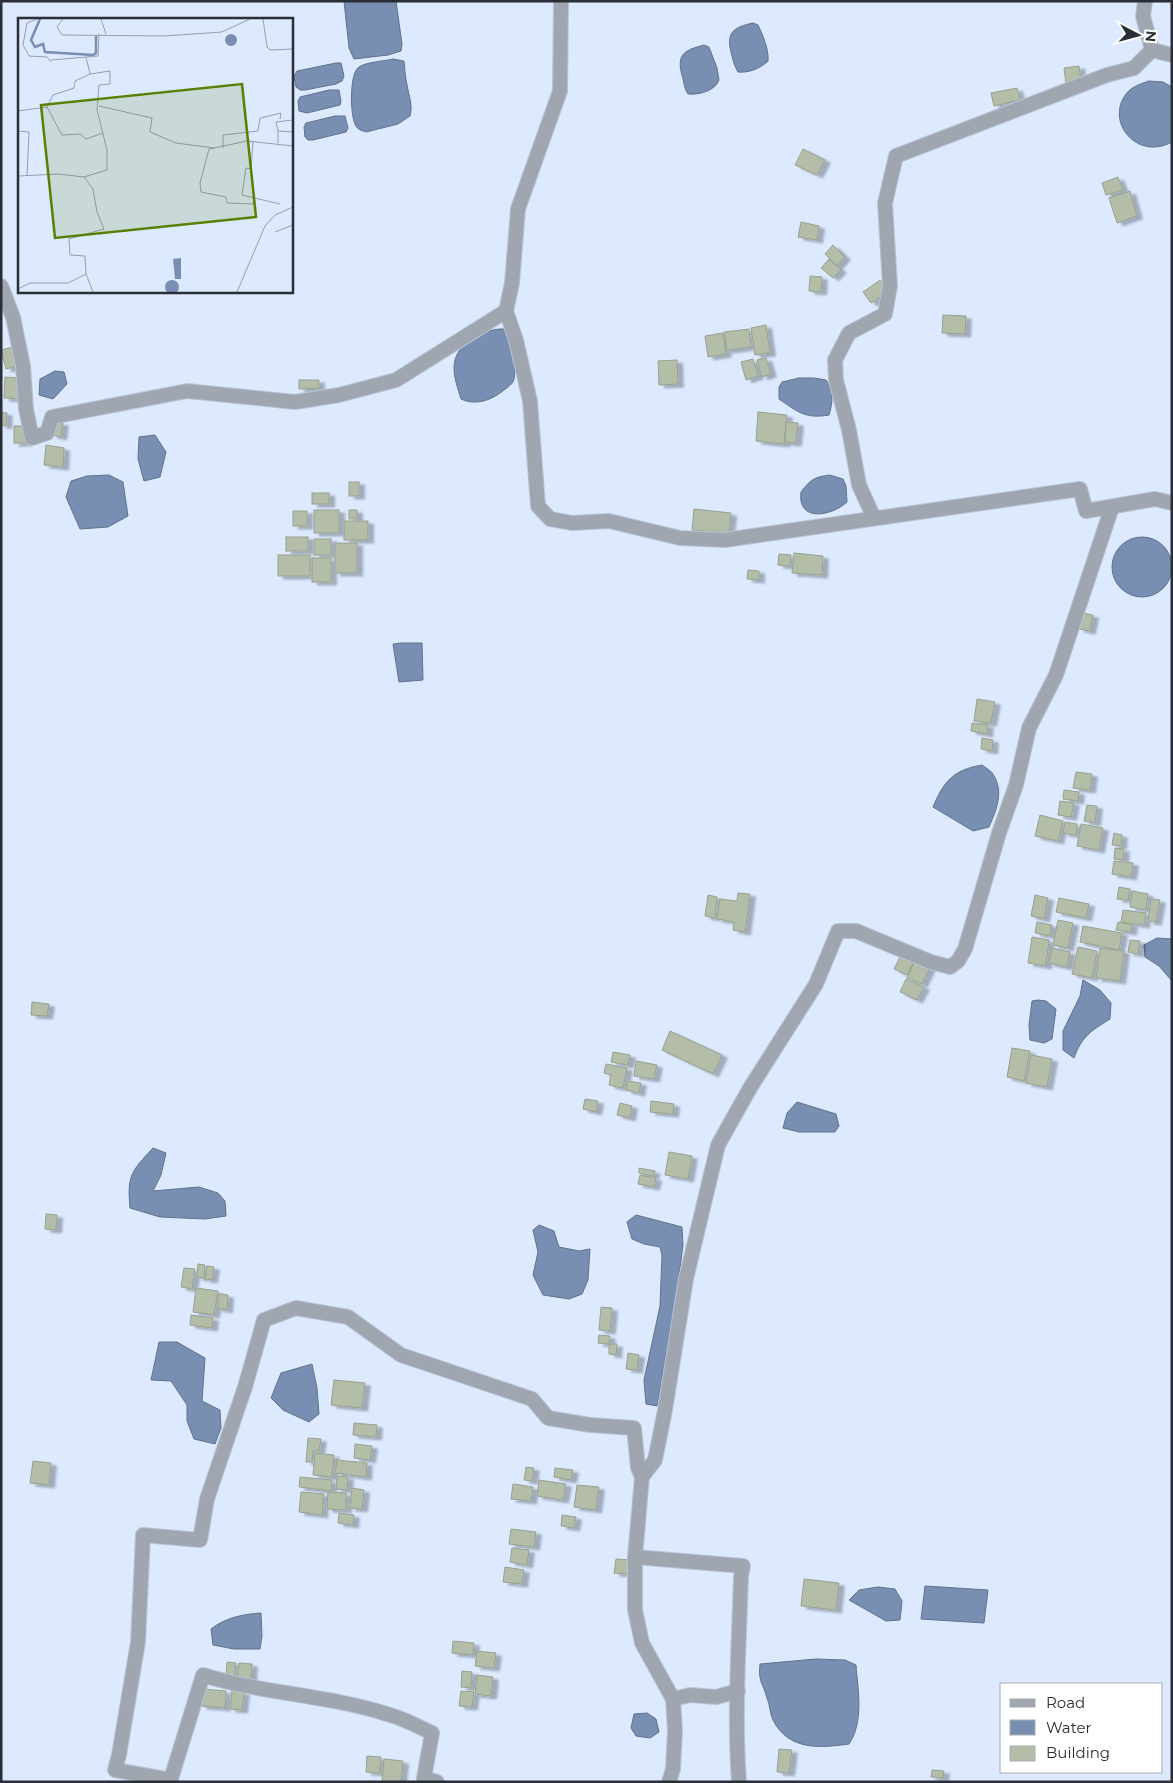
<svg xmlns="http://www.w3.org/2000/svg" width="1173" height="1783" font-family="Montserrat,sans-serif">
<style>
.water{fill:#788eb2;stroke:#61728d}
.building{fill:#b3bda8;stroke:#97a18d;filter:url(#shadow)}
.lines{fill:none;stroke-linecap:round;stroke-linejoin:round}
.street-casing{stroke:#b8c4d6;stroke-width:16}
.street{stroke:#a0a6af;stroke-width:14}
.inset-river{fill:none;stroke:#788eb2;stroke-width:2.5}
.inset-road{fill:none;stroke:#959fae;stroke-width:1}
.view{fill:#598101;fill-opacity:0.15;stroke:#598101;stroke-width:2.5}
.inset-edge{fill:none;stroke:#2a2f37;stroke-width:2.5}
</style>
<defs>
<filter id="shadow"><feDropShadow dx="5.5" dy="3" stdDeviation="1" flood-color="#0004"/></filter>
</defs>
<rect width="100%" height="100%" fill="#dce9fe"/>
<g class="water">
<polygon points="344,1 396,1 402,44 401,51 388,55 354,59 349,48"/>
<path d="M 753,23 L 758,25 C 763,36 769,49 768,61 C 760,69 748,73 738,72 C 734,65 733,60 731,52 C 726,32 734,27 753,23 Z"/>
<path d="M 704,45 L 709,47 L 717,68 L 719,80 C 715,91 699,95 688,94 C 684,88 684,82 682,75 C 676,54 685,50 704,45 Z"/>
<path d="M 393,59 L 404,61 C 405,69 405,77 407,85 C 409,96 413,105 410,116 L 398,124 L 366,132 C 363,131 358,130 356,126 C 350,117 349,73 359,67 C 366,62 385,61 393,59 Z"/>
<polygon points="336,63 341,63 344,76 342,81 336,84 305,90 300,90 296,87 294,76 297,71"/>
<path d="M 1149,81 L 1163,82 L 1172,87 L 1172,142 C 1137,161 1105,122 1126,94 C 1132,86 1141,84 1149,81 Z"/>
<polygon points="329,90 339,90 341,102 340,105 307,113 299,111 298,101 300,97"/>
<polygon points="335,116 345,116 348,128 346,132 313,140 308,140 305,137 304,127 306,123"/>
<path d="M 500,329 L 506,329 C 511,343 517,364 514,379 C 513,384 508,387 504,390 C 492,400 476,406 461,399 C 458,389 454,378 454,368 C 454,345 479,331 500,329 Z"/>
<polygon points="55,371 64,372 67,384 53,399 39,395 40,379"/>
<path d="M 799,378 L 814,378 L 826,380 C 834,392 833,402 829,415 C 805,419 798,412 779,399 L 779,387 L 782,382 Z"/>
<polygon points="155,435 166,452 160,477 144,481 138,459 139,437"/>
<polygon points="109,475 123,482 128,516 108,527 80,529 66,497 71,481 87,476"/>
<path d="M 830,475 L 843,479 L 846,486 L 847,502 C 832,516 797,523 801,492 C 810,480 814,477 830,475 Z"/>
<circle cx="1142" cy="567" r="30"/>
<polygon points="401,643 422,643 423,680 399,682 393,644"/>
<path d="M 982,765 C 986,768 992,771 994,776 C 1004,792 996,811 989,827 L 973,831 L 933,807 C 944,781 953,770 982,765 Z"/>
<polygon points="1157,938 1172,939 1172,981 1159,966 1145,957 1144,945"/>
<path d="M 1083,980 L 1100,990 L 1111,1003 L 1110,1019 C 1091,1031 1082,1036 1074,1058 L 1063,1050 L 1063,1031 L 1080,996 Z"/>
<polygon points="1038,1000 1046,1001 1056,1009 1052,1039 1044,1043 1030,1040 1029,1025 1032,1001"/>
<polygon points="797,1102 836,1114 839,1126 835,1132 799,1132 783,1128 787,1113"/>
<path d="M 153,1148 L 166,1153 L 161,1175 L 153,1191 L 199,1187 L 218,1193 L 225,1201 L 226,1216 L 205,1219 L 160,1217 L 130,1208 C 127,1175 131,1172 153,1148 Z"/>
<polygon points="636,1215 682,1227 683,1245 677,1291 657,1406 646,1404 644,1380 660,1306 662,1255 660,1247 644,1244 632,1239 627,1222"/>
<polygon points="539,1225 554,1231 559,1247 579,1251 590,1249 588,1280 582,1294 569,1299 543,1295 533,1275 538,1252 533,1230"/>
<polygon points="159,1342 177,1342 205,1358 202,1401 220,1410 221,1428 215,1444 194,1439 187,1421 187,1405 171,1381 151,1380"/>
<polygon points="312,1364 317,1388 319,1414 309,1422 283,1410 271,1398 281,1373"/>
<polygon points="925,1586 988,1590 984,1623 921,1619"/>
<polygon points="878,1587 895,1589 902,1601 900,1620 886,1621 849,1600 859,1590"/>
<path d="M 261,1613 L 262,1636 L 260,1649 L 234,1649 L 213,1645 L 211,1629 C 225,1618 243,1614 261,1613 Z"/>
<path d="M 816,1659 L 845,1660 L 856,1665 C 858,1690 864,1722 849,1744 C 820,1748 789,1751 773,1720 C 770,1714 770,1705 767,1698 C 763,1683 758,1682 760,1664 Z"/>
<polygon points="647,1713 656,1719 659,1732 650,1738 636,1736 631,1728 634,1714"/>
</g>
<g class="building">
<polygon points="1079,66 1081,81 1066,84 1064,68"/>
<polygon points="1017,88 1020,100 994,106 991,93"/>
<polygon points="803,149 825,160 817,175 795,165"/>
<polygon points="1118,177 1123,190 1106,195 1102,183"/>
<polygon points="1130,191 1137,216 1117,223 1109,198"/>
<polygon points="801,222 819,226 817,240 798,237"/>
<polygon points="833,245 845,257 837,266 825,254"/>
<polygon points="829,259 841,270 833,278 821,268"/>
<polygon points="810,276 822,277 821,292 809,291"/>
<polygon points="880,280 888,292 871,303 863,292"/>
<polygon points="943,315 966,316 965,334 942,333"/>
<polygon points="766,325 770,353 755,355 751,328"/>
<polygon points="749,329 751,347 727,350 724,332"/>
<polygon points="723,333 726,354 708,357 705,336"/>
<polygon points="16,346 21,365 6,369 1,350"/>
<polygon points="766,358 771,374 762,377 757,360"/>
<polygon points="753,359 758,376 746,380 741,362"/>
<polygon points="677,360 678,384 659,385 658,361"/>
<polygon points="5,377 20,378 18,399 4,398"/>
<polygon points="299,380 319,380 319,388 299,389"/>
<polygon points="1,412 7,413 6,426 1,425"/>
<polygon points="758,412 787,415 784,444 756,441"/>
<polygon points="53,422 63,423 61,437 52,435"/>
<polygon points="786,422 798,423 796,443 785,442"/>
<rect x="14" y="426" width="12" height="17"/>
<polygon points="46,445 64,448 63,467 44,465"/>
<rect x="349" y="482" width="10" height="14"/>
<rect x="312" y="493" width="17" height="11"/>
<polygon points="694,509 731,513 729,533 692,530"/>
<rect x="314" y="510" width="25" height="23"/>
<rect x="349" y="510" width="8" height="9"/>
<rect x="293" y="511" width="14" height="15"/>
<rect x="344" y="521" width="24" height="19"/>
<rect x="286" y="537" width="22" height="14"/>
<rect x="314" y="539" width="17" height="16"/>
<rect x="335" y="543" width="22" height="30"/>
<polygon points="794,553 823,556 822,575 792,573"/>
<polygon points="779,554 791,555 790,566 778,565"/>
<rect x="278" y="555" width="32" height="21"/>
<rect x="312" y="558" width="19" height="24"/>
<polygon points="748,570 759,571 759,580 747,579"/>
<polygon points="1082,613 1093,615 1090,631 1079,629"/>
<polygon points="977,699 995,702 991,723 974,721"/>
<polygon points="972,723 988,725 987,734 971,731"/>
<polygon points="982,738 993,740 992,751 981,749"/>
<polygon points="1076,772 1092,774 1090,790 1073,788"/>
<polygon points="1064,790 1079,792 1078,801 1063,799"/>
<polygon points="1060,801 1074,803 1071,817 1058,815"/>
<polygon points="1087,805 1097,806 1095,823 1084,821"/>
<polygon points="1040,815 1063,821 1058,841 1035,836"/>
<polygon points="1065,822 1077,824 1076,835 1063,833"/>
<polygon points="1081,824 1103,828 1099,850 1077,846"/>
<polygon points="1114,833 1122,835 1121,846 1112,845"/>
<polygon points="1115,848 1124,849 1123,860 1114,859"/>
<polygon points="1114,861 1133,863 1131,877 1112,874"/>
<polygon points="1119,887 1130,889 1128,900 1117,899"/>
<polygon points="1132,891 1148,894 1146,910 1130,907"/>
<polygon points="738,893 750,894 745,932 733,930 734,922 717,919 720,899 737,901"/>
<polygon points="708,895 717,897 715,918 705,916"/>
<polygon points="1035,895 1048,898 1044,919 1031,916"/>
<polygon points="1059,898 1089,904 1086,918 1056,912"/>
<polygon points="1151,899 1160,900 1156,922 1148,921"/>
<polygon points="1123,910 1146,913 1144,925 1121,922"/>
<polygon points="1058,920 1073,923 1068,948 1053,945"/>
<polygon points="1037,922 1052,925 1050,936 1035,933"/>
<polygon points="1118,922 1132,925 1131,932 1116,930"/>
<polygon points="1083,926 1122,933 1119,950 1080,942"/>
<polygon points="1032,937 1049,940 1046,966 1028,963"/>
<polygon points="1130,940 1140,941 1138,954 1128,952"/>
<polygon points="1078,947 1097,951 1092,978 1072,974"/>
<polygon points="1052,948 1070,952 1067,967 1049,963"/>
<polygon points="1100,948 1124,951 1120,981 1096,978"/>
<polygon points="900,957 913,963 907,975 894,969"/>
<polygon points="915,960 930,967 922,984 907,978"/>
<polygon points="906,979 924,987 917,1000 900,992"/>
<polygon points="32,1002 49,1004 47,1016 31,1015"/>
<polygon points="670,1031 722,1055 713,1074 662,1050"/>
<polygon points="1012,1048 1030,1051 1024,1081 1007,1077"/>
<polygon points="613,1052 630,1055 628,1065 611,1062"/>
<polygon points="1031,1055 1052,1059 1047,1087 1026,1083"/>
<polygon points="636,1061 657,1065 654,1079 634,1076"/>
<polygon points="606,1064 627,1068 623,1088 609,1085 611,1075 604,1073"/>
<polygon points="627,1081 641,1083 639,1093 626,1090"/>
<polygon points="585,1099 598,1101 596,1112 583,1109"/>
<polygon points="651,1101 674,1104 673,1114 650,1112"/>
<polygon points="620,1103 632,1106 630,1118 617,1115"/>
<polygon points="669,1152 692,1156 688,1179 665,1175"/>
<polygon points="639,1168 655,1171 653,1176 639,1173"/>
<polygon points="640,1175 656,1178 654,1187 638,1184"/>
<polygon points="46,1214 57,1215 56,1230 45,1229"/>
<polygon points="198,1264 205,1265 204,1278 197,1277"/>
<polygon points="207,1266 214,1267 212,1280 205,1279"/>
<polygon points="184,1268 195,1269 192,1289 181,1287"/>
<polygon points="196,1288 218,1291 214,1315 193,1312"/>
<polygon points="219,1294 228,1295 227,1310 217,1308"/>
<polygon points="601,1307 612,1308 610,1331 599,1330"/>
<polygon points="191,1315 213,1318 212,1328 190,1325"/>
<polygon points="599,1335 610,1336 609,1344 598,1343"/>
<polygon points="609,1344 617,1344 616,1355 609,1354"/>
<polygon points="628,1353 639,1355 637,1370 626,1369"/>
<polygon points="334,1380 365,1383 362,1408 331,1405"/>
<polygon points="354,1423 377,1425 376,1437 353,1435"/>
<polygon points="308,1438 321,1439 319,1451 313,1451 312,1462 306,1462"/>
<polygon points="355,1444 372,1446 370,1460 354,1458"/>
<polygon points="315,1453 334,1455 332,1477 313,1475"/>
<polygon points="337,1460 367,1463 366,1477 335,1473"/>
<polygon points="33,1461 51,1463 49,1485 30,1483"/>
<polygon points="526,1467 534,1468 532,1481 524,1480"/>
<polygon points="555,1468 573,1470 571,1480 554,1477"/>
<polygon points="337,1476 348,1477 347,1490 336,1489"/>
<polygon points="300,1477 332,1480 331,1491 299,1487"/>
<polygon points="539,1480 566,1484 563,1500 537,1496"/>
<polygon points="513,1484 533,1487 531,1501 511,1499"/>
<polygon points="577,1485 599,1487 596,1510 574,1507"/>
<polygon points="352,1488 364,1490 362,1509 350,1508"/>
<polygon points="301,1492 324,1494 322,1515 299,1512"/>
<polygon points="328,1492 346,1493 346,1510 327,1509"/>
<polygon points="339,1513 354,1515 353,1525 338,1523"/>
<polygon points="562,1515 576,1517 574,1528 561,1526"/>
<polygon points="511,1529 536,1532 534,1547 509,1544"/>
<polygon points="512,1548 529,1550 527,1565 510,1562"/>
<polygon points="616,1559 631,1560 630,1574 614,1573"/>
<polygon points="505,1567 524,1570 522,1584 503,1582"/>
<polygon points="804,1579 839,1583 836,1610 801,1606"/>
<polygon points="453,1641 474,1643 473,1655 452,1653"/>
<polygon points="477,1651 496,1653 494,1668 475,1666"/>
<polygon points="227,1662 236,1663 234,1678 226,1677"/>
<polygon points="239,1663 252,1664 251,1680 237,1679"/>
<polygon points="462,1671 472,1672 471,1688 461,1687"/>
<polygon points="477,1675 493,1677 491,1696 475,1694"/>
<polygon points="202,1689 226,1691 225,1708 201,1706"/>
<polygon points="232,1690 244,1692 242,1710 230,1709"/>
<polygon points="461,1691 474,1692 472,1707 459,1706"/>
<polygon points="779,1749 792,1750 789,1773 777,1772"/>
<polygon points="367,1756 381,1757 380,1773 366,1772"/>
<polygon points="384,1759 403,1761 401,1782 382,1782"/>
<polygon points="932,1770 944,1771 943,1778 931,1777"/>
</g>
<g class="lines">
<defs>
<g id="street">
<polyline points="561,1 560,91 518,209 512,283 506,311 516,340 530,401 538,506 550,519 572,523 609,521 680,538 725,540 1080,489 1086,511 1155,499 1172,503"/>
<polyline points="1145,1 1143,16 1152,50 1172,55"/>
<polyline points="1,286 13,317 23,366 26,409 32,438 47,433 52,417 187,391 295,402 339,395 396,380 506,311"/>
<polyline points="874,518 859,485 849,430 836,380 835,360 849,333 885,314 890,286 885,203 896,156 1107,75 1134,68 1152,50"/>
<path d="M 635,1557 L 743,1566 L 741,1576 C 739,1645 734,1714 739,1782"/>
<polyline points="673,1699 690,1695 716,1697 738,1691"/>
<polyline points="171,1780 115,1770 119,1755 138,1642 143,1535 200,1540 207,1499 245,1387 264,1320 296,1308 348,1317 401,1355 532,1399 548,1418 590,1425 634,1428 638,1468 642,1477"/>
<path d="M 170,1782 L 203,1675 C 264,1694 329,1695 390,1715 C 405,1719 419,1727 432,1733 L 424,1778 L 437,1782"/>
<polyline points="669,1782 673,1769 675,1731 673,1699 642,1643 635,1610 635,1557 642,1477 655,1460 665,1410 686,1279 718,1145 750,1088 816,984 838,931 856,931 931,962 950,967 958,961 965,949 999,833 1016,785 1029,728 1056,675 1112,507"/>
</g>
</defs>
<use href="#street" class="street-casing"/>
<use href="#street" class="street"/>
</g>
<g transform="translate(18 18)">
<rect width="275" height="275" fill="#dce9fe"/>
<path d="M207 22a6 6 0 1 1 12 0a6 6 0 1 1-12 0ZM 163,240 L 163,261 L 157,261 L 155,241 ZM147 269a7 7 0 1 1 14 0a7 7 0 1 1-14 0Z" fill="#788eb2"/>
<path class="inset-river" d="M 22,1 L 13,22 L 17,29 L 25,26 L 27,34 L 75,37 L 78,35 L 78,18"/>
<path class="inset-road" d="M 19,1 L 9,5 L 5,27 L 11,38 L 29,39 L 33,44M 45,1 L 39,9 L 44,17 L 146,18 L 204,14 L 232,1M 83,1 L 88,16M 245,1 L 249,29 L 252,32 L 275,31M 68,39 L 72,56M 33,42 L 80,38 L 81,16M 81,88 L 134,100 L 132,114 L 158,125 L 196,130 L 229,123 L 275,128M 29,89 L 44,117 L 62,116 L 68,121 L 85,115M 0,93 L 29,89 L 35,77 L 56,70 L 57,63 L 72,56 L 92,53 L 92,66 L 81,67 L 79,92 L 89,132 L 89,152 L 66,159 L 41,156 L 0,158M 0,113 L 11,114 L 9,158M 260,113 L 258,104 L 275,102M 235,124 L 233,151 L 228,150 L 224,177 L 262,186M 260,125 L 260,113 L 275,114M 196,130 L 191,131 L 182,165 L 183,174 L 208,179 L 209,185 L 235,186 L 236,179M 205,130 L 205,117 L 240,113 L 242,100 L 251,98 L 263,95 L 262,101M 66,159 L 75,171 L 79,194 L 86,211 L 51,221 L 52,237 L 67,238 L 68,256 L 75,274M 257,214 L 275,207M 0,271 L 12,265 L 50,265 L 68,256M 219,274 L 247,208 L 257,197 L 275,189"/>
<path class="view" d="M 224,66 L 238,199 L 37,220 L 23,87 Z"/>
<rect width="275" height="275" class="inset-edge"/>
</g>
<rect width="1173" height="1783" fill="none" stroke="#2a2f37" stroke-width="5"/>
<rect x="1000" y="1683" width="162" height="90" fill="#ffffff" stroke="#aaacaf"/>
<rect x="1010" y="1699" width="25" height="8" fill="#a0a6af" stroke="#aaacaf"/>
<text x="1046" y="1708" font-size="15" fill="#2a2f37">Road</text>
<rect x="1010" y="1720" width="25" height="15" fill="#788eb2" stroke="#aaacaf"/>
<text x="1046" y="1733" font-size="15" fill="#2a2f37">Water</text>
<rect x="1010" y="1746" width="25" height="15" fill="#b3bda8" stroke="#aaacaf"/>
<text x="1046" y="1758" font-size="15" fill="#2a2f37">Building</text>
<g transform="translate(1138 35) rotate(96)" stroke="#ffffff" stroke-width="4" paint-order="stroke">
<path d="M0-4L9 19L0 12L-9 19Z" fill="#2a2f37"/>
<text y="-8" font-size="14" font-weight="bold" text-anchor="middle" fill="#2a2f37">N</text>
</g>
</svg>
